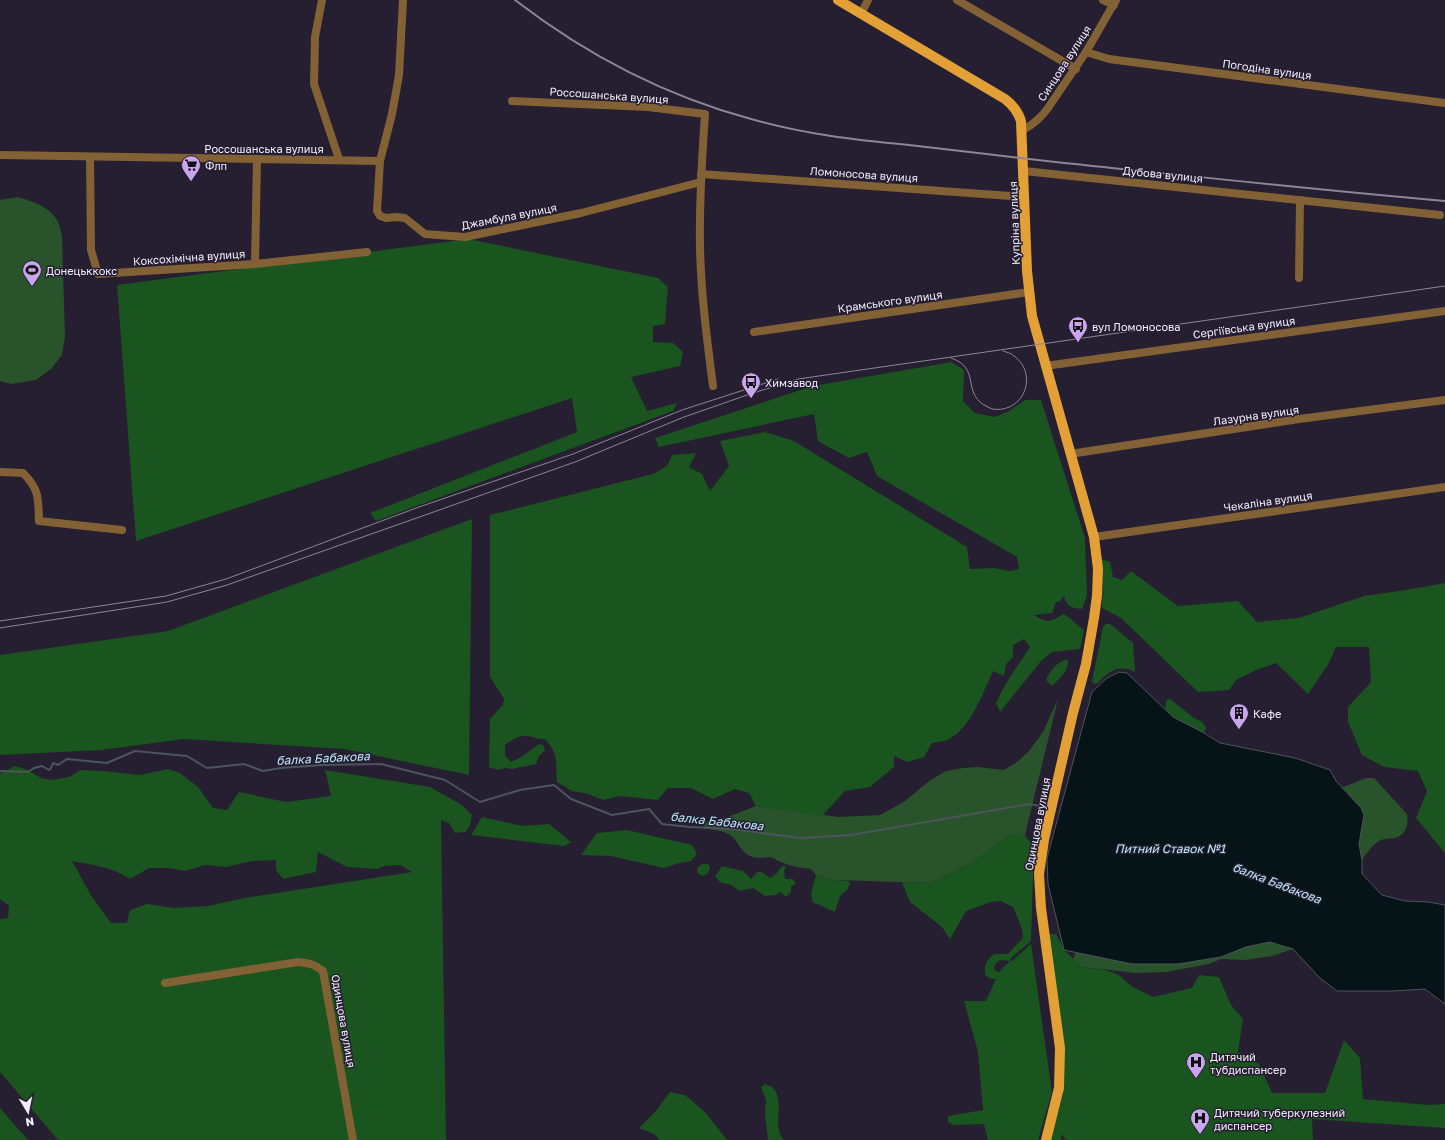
<svg xmlns="http://www.w3.org/2000/svg" width="1445" height="1140" font-family="'Golos Text',sans-serif">
<style>
.green{fill:#29532a}
.forest{fill:#1a541e;fill-rule:evenodd}
.water{fill:#061317;stroke:#4d545b}
.lines{fill:none;stroke-linecap:round;stroke-linejoin:round}
.stream{stroke:#4d545b;stroke-width:2}
.minor{stroke:#826235;stroke-width:8}
.major{stroke:#e3a037;stroke-width:10}
.tram{stroke:#8d8697;stroke-width:1}
.rail{stroke:#8d8697;stroke-width:2}
.labels{text-anchor:middle;dominant-baseline:central;stroke-width:3;stroke-linejoin:round;paint-order:stroke}
.street-label{font-size:11px;fill:#f2edfb;stroke:#261e31}
.poi-label{font-size:11px;fill:#f2edfb;stroke:#261e31;text-anchor:start}
.water-label{font-size:12px;font-style:italic;fill:#baeafa;stroke:#261e31}
</style>
<rect width="100%" height="100%" fill="#261e31"/>
<g class="green">
<path d="M 18,197 C 33,202 50,206 58,222 C 60,226 61,233 62,237 L 65,337 L 62,355 L 52,368 L 36,380 L 11,384 L 0,381 L 0,200 Z"/>
<path d="M 1058,699 L 1025,835 L 1009,835 L 975,861 L 931,883 L 833,880 L 816,875 L 811,869 C 796,867 784,865 771,857 C 758,859 748,859 740,847 C 737,842 735,839 730,835 C 722,830 712,830 703,828 L 706,822 L 728,817 L 756,806 L 839,817 L 880,815 L 905,801 L 929,781 L 946,771 L 963,768 L 977,767 L 1004,770 L 1017,762 L 1029,751 L 1043,732 Z"/>
<path d="M 1366,778 L 1374,778 L 1407,814 C 1409,824 1406,835 1395,838 C 1390,839 1384,838 1379,841 C 1372,845 1367,853 1362,860 L 1357,855 L 1341,788 Z"/>
<polygon points="1227,919 1293,949 1272,956 1245,960 1221,959 1209,964 1166,972 1136,973 1082,967 1073,959 1076,952"/>
</g>
<g class="forest">
<polygon points="468,239 658,278 668,287 665,324 653,326 653,342 673,343 683,352 680,366 631,377 647,411 677,403 673,411 376,521 370,513 577,432 572,398 136,541 117,285"/>
<path d="M 951,362 L 964,370 L 963,401 L 975,413 L 995,417 L 1009,411 L 1025,400 L 1041,400 L 1085,538 L 1087,595 L 1082,609 C 1071,608 1067,607 1064,596 L 1060,601 L 1056,602 L 1052,613 L 1034,615 C 1046,623 1052,622 1063,614 C 1072,618 1075,624 1084,630 L 1080,649 L 1052,652 L 1041,661 L 1000,712 L 996,703 L 1006,683 L 1030,647 L 1024,639 L 1013,645 L 1013,657 L 1006,664 L 1004,676 L 993,671 C 983,692 969,734 944,741 C 940,742 936,742 932,743 L 924,757 L 908,762 L 894,756 L 894,767 L 870,787 L 845,791 L 822,816 L 756,806 L 749,793 L 735,789 L 713,799 L 691,788 L 668,788 L 658,800 L 620,796 L 603,800 L 588,794 L 572,791 L 557,782 C 555,761 560,756 545,739 C 537,740 533,736 526,736 C 518,735 511,741 505,745 L 505,756 L 511,762 L 521,757 L 539,744 L 543,745 L 545,750 L 539,756 L 536,764 L 512,769 L 505,768 L 497,770 L 489,767 L 490,719 L 503,705 L 504,699 L 490,677 L 490,515 L 653,474 L 667,466 L 672,455 L 696,453 L 689,467 L 702,474 L 710,491 L 729,466 L 720,441 L 765,432 L 794,441 L 967,547 L 970,569 L 994,568 L 1009,571 L 1019,569 L 1017,557 L 877,476 L 867,452 L 849,458 L 818,441 L 814,414 L 659,447 L 655,438 L 813,386 Z"/>
<polygon points="472,519 469,775 344,749 184,739 101,750 0,755 0,655 168,631"/>
<polygon points="1101,559 1110,562 1113,577 1122,580 1131,571 1178,606 1238,601 1257,622 1299,618 1364,596 1406,590 1445,583 1445,853 1416,818 1427,791 1418,771 1384,767 1362,755 1348,722 1348,707 1371,682 1369,647 1336,647 1329,663 1308,694 1276,663 1256,670 1236,680 1229,690 1198,692 1121,618 1102,608 1103,584"/>
<path d="M 1106,624 L 1110,624 L 1133,643 L 1135,672 C 1120,664 1108,671 1098,683 L 1094,684 L 1092,681 L 1103,627 Z"/>
<path d="M 1068,659 C 1069,671 1060,678 1052,686 L 1046,680 C 1050,670 1058,661 1068,659 Z"/>
<polygon points="1170,699 1194,718 1202,722 1206,728 1204,733 1173,717 1165,709 1166,701"/>
<path d="M 15,766 L 28,770 L 41,778 L 53,780 L 69,777 L 81,770 L 104,771 L 140,775 L 168,769 L 180,773 L 198,787 L 213,808 L 227,810 L 239,792 L 286,802 L 331,796 L 325,770 L 430,787 L 462,805 L 472,815 L 470,825 L 466,832 L 455,833 L 449,823 L 441,820 L 446,1140 L 58,1140 L 0,1072 L 0,919 L 8,918 L 9,906 L 0,899 L 0,774 ZM 318,852 L 347,867 L 377,869 L 384,866 L 400,865 L 412,872 L 244,898 L 208,906 L 174,908 L 147,904 L 130,910 L 127,923 L 111,923 L 92,897 L 72,861 C 93,865 112,867 130,879 L 149,868 L 169,868 L 185,871 L 205,865 L 226,867 L 252,861 L 276,860 L 276,870 L 283,879 L 316,872 Z"/>
<polygon points="482,817 522,826 549,824 571,842 564,846 471,835"/>
<polygon points="627,830 692,845 697,854 691,861 679,863 664,868 611,856 581,855 597,833"/>
<path d="M 1009,835 L 1025,835 L 1034,847 L 1031,941 L 1012,957 L 1010,961 L 1012,961 L 1031,944 L 1052,1092 L 1038,1140 L 988,1140 L 984,1124 L 953,1125 L 948,1122 L 948,1116 L 983,1110 L 978,1052 L 964,1001 L 986,1001 L 996,979 L 991,979 L 985,975 C 984,965 986,961 994,954 L 1008,954 L 1023,938 L 1022,929 L 1013,907 L 1001,901 L 991,902 L 966,911 L 950,939 L 942,927 L 910,902 L 902,882 L 931,883 L 975,861 ZM 1000,960 L 1010,961 L 999,972 L 996,971 L 994,968 L 995,964 Z"/>
<polygon points="702,864 708,864 710,867 708,873 703,876 698,874 697,868"/>
<polygon points="722,866 743,871 751,879 757,872 762,872 770,878 777,873 782,866 786,866 784,871 785,879 793,879 796,884 791,886 791,892 786,897 781,892 776,895 765,896 753,888 740,891 731,885 720,882 715,876"/>
<path d="M 816,875 L 833,880 L 849,881 L 850,884 L 847,890 L 840,896 L 835,912 C 827,909 822,905 813,903 L 811,893 Z"/>
<polygon points="1047,934 1056,934 1064,950 1082,967 1105,970 1119,975 1131,986 1153,997 1192,988 1199,975 1219,977 1231,1005 1243,1019 1238,1052 1259,1064 1272,1093 1325,1093 1344,1040 1360,1058 1363,1099 1429,1105 1445,1104 1445,1128 1312,1119 1313,1140 1066,1140 1061,1134 1061,1140 1050,1140 1063,1094 1054,974"/>
<path d="M 765,1084 C 767,1085 771,1086 773,1088 C 786,1101 771,1127 784,1140 L 768,1140 L 765,1114 L 766,1100 L 761,1087 Z"/>
<polygon points="670,1092 685,1095 706,1113 727,1140 660,1140 654,1134 639,1128 655,1112"/>
<polygon points="0,1108 28,1140 0,1140"/>
</g>
<polygon class="water" points="1119,672 1127,673 1173,717 1204,733 1220,743 1295,758 1330,770 1336,781 1361,808 1364,815 1359,844 1362,860 1362,874 1382,895 1405,901 1428,902 1445,905 1445,1004 1425,989 1393,991 1337,991 1320,978 1293,949 1270,942 1246,947 1221,957 1178,964 1132,964 1064,950 1048,884 1047,858 1092,692 1107,678"/>
<g class="lines">
<polyline class="stream" points="0,771 28,772 34,768 42,766 49,770 51,768 53,763 58,765 67,759 107,763 135,751 187,756 207,768 244,764 263,771 281,768 323,765 381,764 445,780 480,802 520,790 554,785 571,799 612,815 649,809 662,824 690,827 733,829 800,838 851,835 1030,804 1049,808"/>
<g class="minor">
<polyline points="322,0 315,37 314,84 339,159"/>
<polyline points="403,0 399,75 392,114 380,161 377,211 380,216 386,218 395,217 405,218 425,234 465,237 581,213 701,182"/>
<polyline points="957,0 1076,69"/>
<polyline points="1103,0 1114,5"/>
<polyline points="861,14 868,0"/>
<polyline points="1086,52 1109,59 1445,103"/>
<path d="M 512,101 L 648,107 L 705,114 C 702,158 699,203 700,247 C 701,294 707,340 713,386"/>
<path d="M 1023,130 C 1034,124 1041,118 1048,108 L 1086,52 L 1116,0"/>
<polyline points="0,155 380,161"/>
<polyline points="90,157 91,250 98,274 255,264 367,252"/>
<polyline points="1024,171 1440,215"/>
<polyline points="701,174 1025,197"/>
<polyline points="255,264 257,159"/>
<polyline points="1299,278 1300,200"/>
<polyline points="754,332 1029,292"/>
<polyline points="1045,366 1445,311"/>
<polyline points="1070,454 1299,419 1445,400"/>
<path d="M 0,472 L 23,473 C 40,490 38,499 39,521 L 122,530"/>
<polyline points="1094,537 1445,487"/>
<path d="M 165,983 L 298,962 C 308,963 315,964 323,971 L 353,1140"/>
</g>
<path class="major" d="M 838,0 L 1005,99 C 1013,105 1018,112 1021,121 L 1027,271 L 1032,316 L 1094,537 L 1098,569 L 1097,596 L 1094,618 L 1086,664 L 1073,713 L 1044,840 L 1039,874 L 1041,908 L 1060,1048 L 1059,1088 L 1046,1140"/>
<g class="tram">
<path d="M 951,358 C 981,368 962,391 984,405 C 987,406 989,408 992,409 C 1024,414 1039,374 1014,356 C 1011,353 1006,352 1003,351"/>
<polyline points="0,621 166,596 226,579 419,507 573,454 682,410 778,379"/>
<polyline points="0,628 167,602 227,585 575,462 684,417 750,394 798,379 1445,286"/>
</g>
<path class="rail" d="M 515,0 C 585,54 666,96 751,119 C 803,134 856,140 909,145 C 961,151 1012,157 1064,163 C 1191,176 1318,190 1445,201"/>
</g>
<defs>
<symbol id="supermarket-pin" viewBox="-11 -11 22 30"><path d="M0 17L-7.5 6A9.5 9.5 0 1 1 7.5 6Z" fill="#c9a5ee" stroke="#261e31"/><path d="M-6-5.5h2.5l.6 2H6L4.5 2H-2.5L-4.4-4H-6ZM-1.5 3.2a1.3 1.3 0 1 0 .1 0ZM3 3.2a1.3 1.3 0 1 0 .1 0Z" fill="#111"/></symbol>
<symbol id="stadium-pin" viewBox="-11 -11 22 30"><path d="M0 17L-7.5 6A9.5 9.5 0 1 1 7.5 6Z" fill="#c9a5ee" stroke="#261e31"/><path d="M0-5a6.5 5 0 1 0 0 10a6.5 5 0 1 0 0-10ZM-3.5-1.8h7v3.6h-7Z" fill="#111"/></symbol>
<symbol id="bus-pin" viewBox="-11 -11 22 30"><path d="M0 17L-7.5 6A9.5 9.5 0 1 1 7.5 6Z" fill="#c9a5ee" stroke="#261e31"/><path d="M-5-6H5V4H4V6H2V4H-2V6H-4V4H-5ZM-3.5-4V0h7V-4ZM-3.5 1.2v1.5H-2V1.2ZM2 1.2v1.5H3.5V1.2Z" fill="#111"/></symbol>
<symbol id="building-pin" viewBox="-11 -11 22 30"><path d="M0 17L-7.5 6A9.5 9.5 0 1 1 7.5 6Z" fill="#c9a5ee" stroke="#261e31"/><path d="M-4-6H4V6H1V3H-1V6H-4ZM-2.5-4.3h1.7v1.8h-1.7ZM.8-4.3h1.7v1.8H.8ZM-2.5-1h1.7V.8h-1.7ZM.8-1h1.7V.8H.8Z" fill="#111"/></symbol>
<symbol id="hospital-pin" viewBox="-11 -11 22 30"><path d="M0 17L-7.5 6A9.5 9.5 0 1 1 7.5 6Z" fill="#c9a5ee" stroke="#261e31"/><path d="M-5-5h3v3.5h4V-5h3V5h-3V1.5h-4V5h-3Z" fill="#111"/></symbol>
</defs>
<g fill-rule="evenodd">
<use href="#supermarket-pin" x="180" y="154" width="22" height="30"/>
<use href="#stadium-pin" x="21" y="259" width="22" height="30"/>
<use href="#bus-pin" x="1067" y="315" width="22" height="30"/>
<use href="#bus-pin" x="740" y="371" width="22" height="30"/>
<use href="#building-pin" x="1228" y="702" width="22" height="30"/>
<use href="#hospital-pin" x="1185" y="1051" width="22" height="30"/>
<use href="#hospital-pin" x="1189" y="1107" width="22" height="30"/>
</g>
<g class="labels">
<g class="street-label">
<text transform="translate(1064 63) rotate(-57)">Синцова вулиця</text>
<text transform="translate(1267 69) rotate(8)">Погодіна вулиця</text>
<text transform="translate(609 95) rotate(4)">Россошанська вулиця</text>
<text x="264" y="148">Россошанська вулиця</text>
<text transform="translate(864 174) rotate(4)">Ломоносова вулиця</text>
<text transform="translate(1163 174) rotate(6)">Дубова вулиця</text>
<text transform="translate(509 216) rotate(-11)">Джамбула вулиця</text>
<text transform="translate(1014 223) rotate(-92)">Купріна вулиця</text>
<text transform="translate(189 257) rotate(-4)">Коксохімічна вулиця</text>
<text transform="translate(890 301) rotate(-8)">Крамського вулиця</text>
<text transform="translate(1244 327) rotate(-8)">Сергіївська вулиця</text>
<text transform="translate(1256 415) rotate(-8)">Лазурна вулиця</text>
<text transform="translate(1268 501) rotate(-8)">Чекаліна вулиця</text>
<text transform="translate(1037 824) rotate(-79)">Одинцова вулиця</text>
<text transform="translate(344 1021) rotate(80)">Одинцова вулиця</text>
</g>
<g class="poi-label">
<text x="205" y="165">Флп</text>
<text x="46" y="270">Донецьккокс</text>
<text x="1092" y="326">вул Ломоносова</text>
<text x="765" y="382">Химзавод</text>
<text x="1253" y="713">Кафе</text>
<text x="1210" y="1056">Дитячий<tspan x="1210" dy="13">тубдиспансер</tspan></text>
<text x="1214" y="1112">Дитячий туберкулезний<tspan x="1214" dy="13">диспансер</tspan></text>
</g>
<g class="water-label">
<text transform="translate(323 758) rotate(-3)">балка Бабакова</text>
<text transform="translate(717 821) rotate(6)">балка Бабакова</text>
<text x="1170" y="848">Питний Ставок №1</text>
<text transform="translate(1277 883) rotate(21)">балка Бабакова</text>
</g>
</g>
<g transform="translate(28 1112) rotate(170)" stroke="#261e31" stroke-width="3" paint-order="stroke">
<path d="M0-3L7 15L0 10L-7 15Z" fill="#f2edfb"/>
<text y="-6" font-size="11" font-weight="bold" text-anchor="middle" fill="#f2edfb">N</text>
</g>
</svg>
